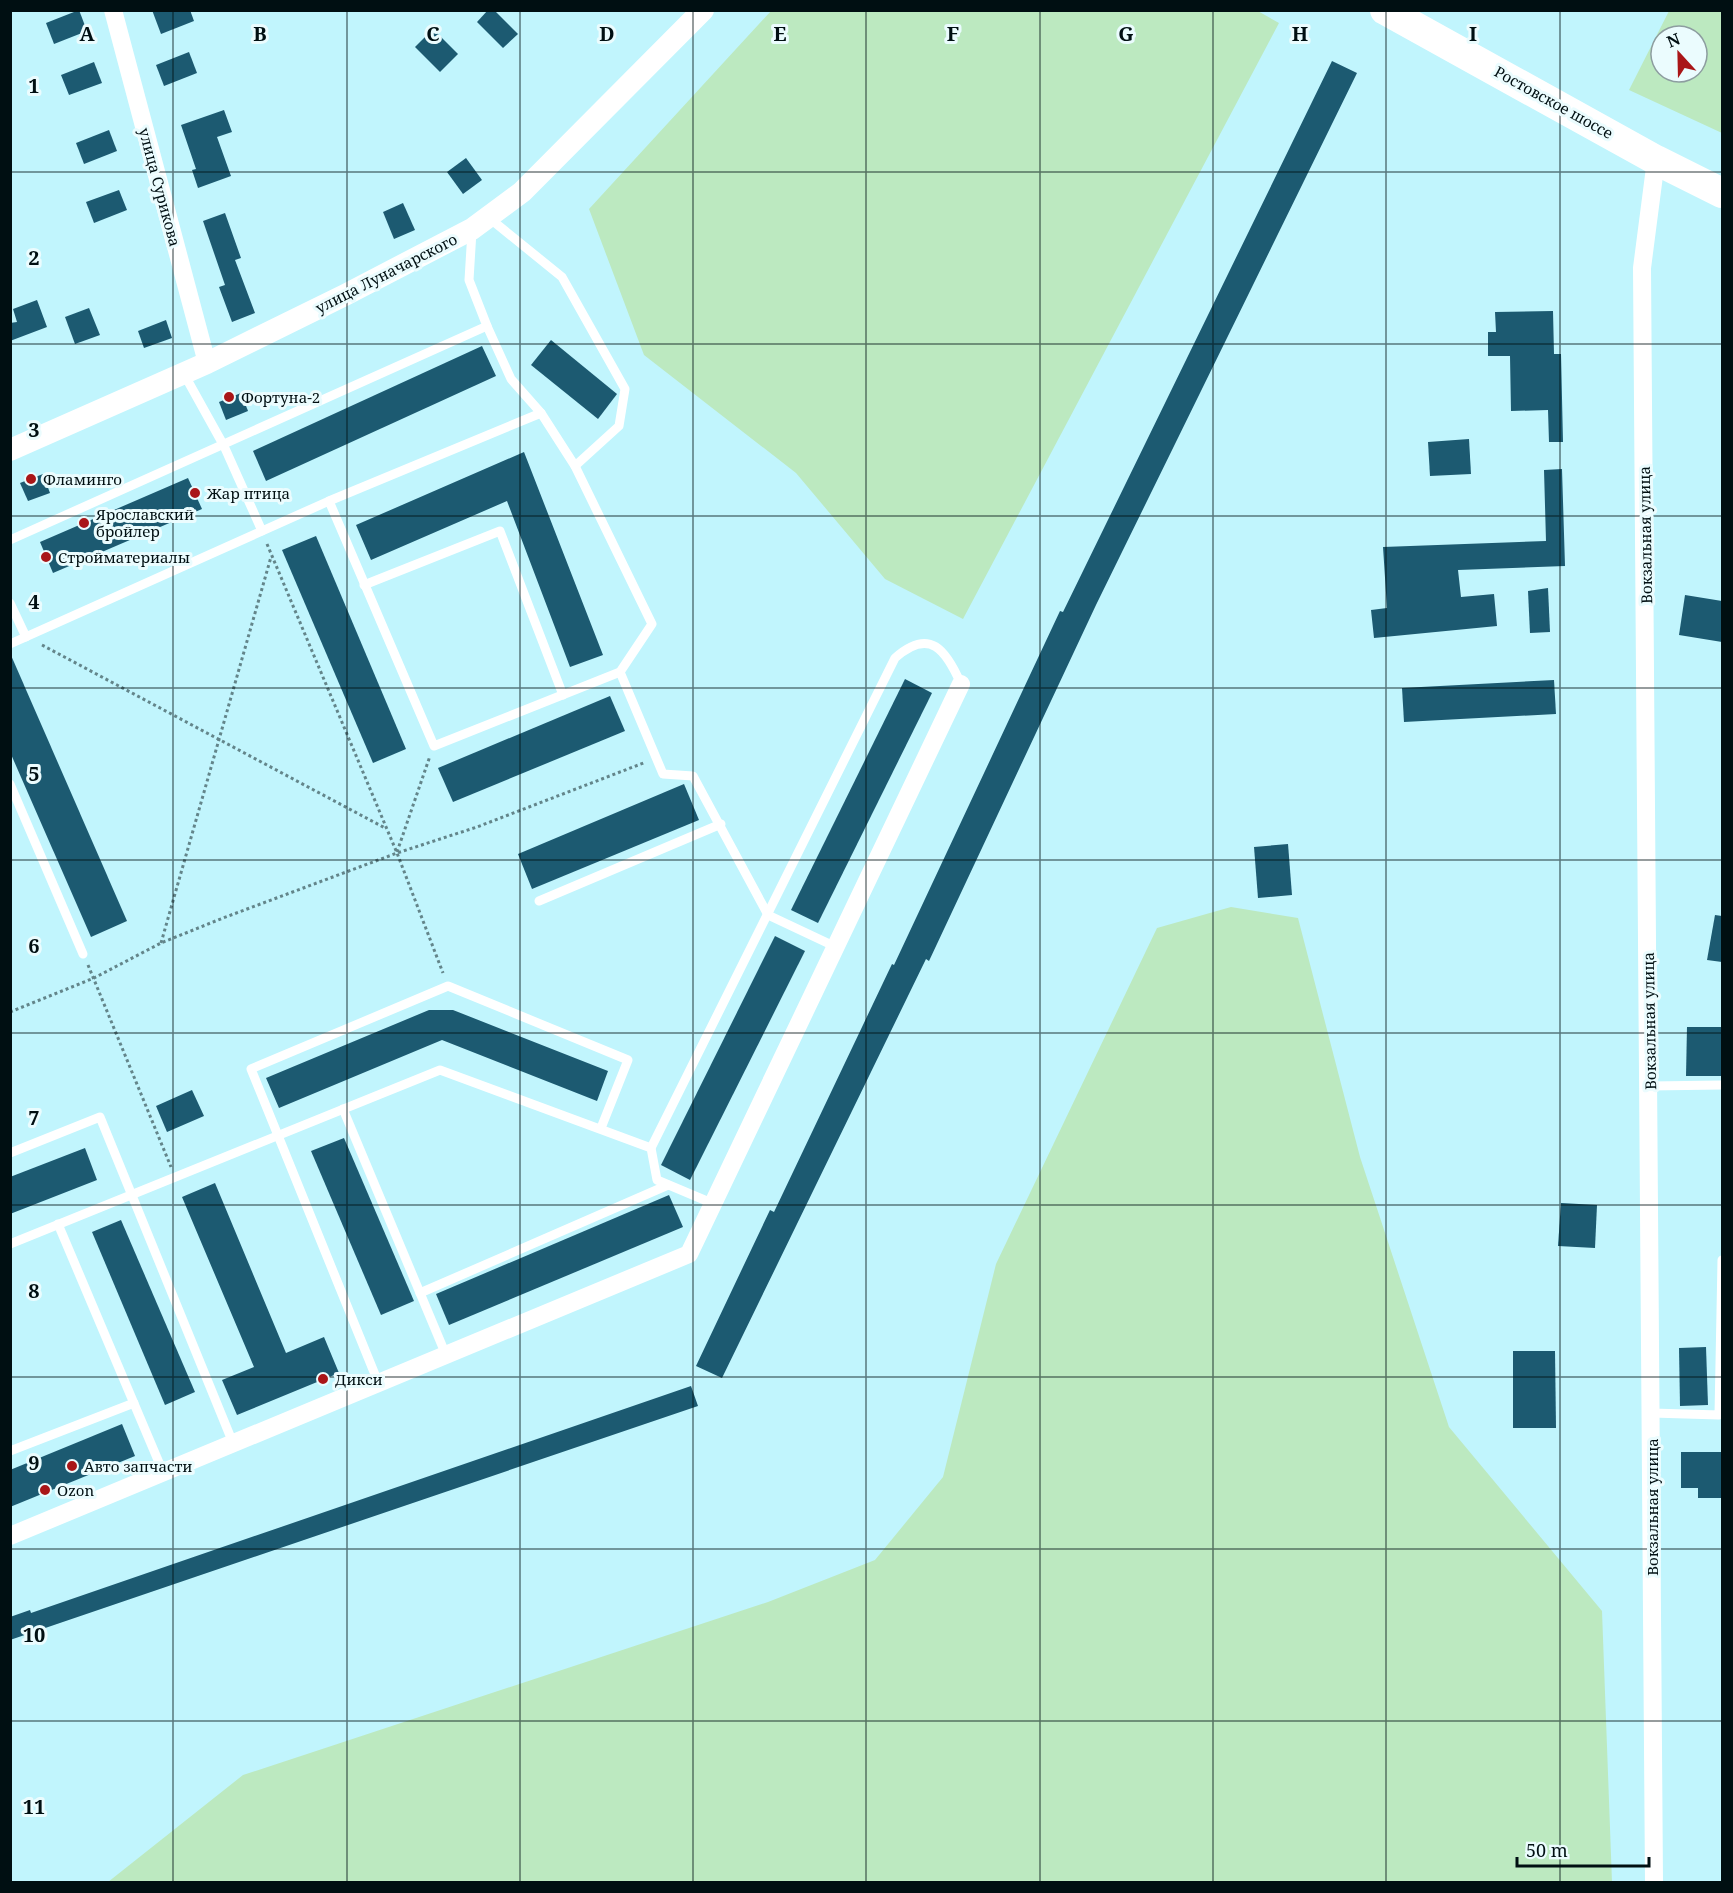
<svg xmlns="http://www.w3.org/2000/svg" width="1733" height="1893" font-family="'Noto Serif',serif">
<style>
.green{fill:#bce9c0;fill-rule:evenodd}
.building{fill:#1c5a71}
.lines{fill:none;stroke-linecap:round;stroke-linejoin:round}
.path{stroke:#63858a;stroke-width:3;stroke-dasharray:3 3;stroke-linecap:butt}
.service{stroke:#fff;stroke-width:9}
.minor{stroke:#fff;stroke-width:18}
.tertiary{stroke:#fff;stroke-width:22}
.primary{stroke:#fff;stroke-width:30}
.grid{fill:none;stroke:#000f12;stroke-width:1.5;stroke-opacity:0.55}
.poi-dot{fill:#a91618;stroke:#ebfcfe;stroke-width:2}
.labels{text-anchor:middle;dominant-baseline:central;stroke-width:6;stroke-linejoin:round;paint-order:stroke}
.street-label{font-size:15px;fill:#000f12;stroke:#ebfcfe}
.poi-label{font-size:15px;fill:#000f12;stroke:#ebfcfe;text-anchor:start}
.grid-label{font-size:20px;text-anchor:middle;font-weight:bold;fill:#000f12;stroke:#ebfcfe;stroke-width:6;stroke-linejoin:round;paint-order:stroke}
</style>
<rect width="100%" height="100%" fill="#c1f5fd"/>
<g class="green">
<polygon points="1256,10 1279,23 963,619 885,579 796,473 644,355 589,209 771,11"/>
<path d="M 1669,11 L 1722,11 L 1722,133 L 1629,90 ZM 1661,36 L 1697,36 L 1697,72 L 1661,72 Z"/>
<polygon points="1231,907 1298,918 1360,1157 1449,1427 1602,1611 1612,1882 108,1882 243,1775 768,1602 875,1560 943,1477 996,1264 1157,928"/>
</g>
<g class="building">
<polygon points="79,10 87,31 54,44 46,23"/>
<polygon points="152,10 190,10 194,21 161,34"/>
<polygon points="488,10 494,10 518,34 503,48 477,22"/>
<polygon points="433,29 458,54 440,72 415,47"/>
<polygon points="189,52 197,73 164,86 156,65"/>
<polygon points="1332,61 1357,73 1096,605 929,961 926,959 722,1378 696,1366 770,1210 774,1212 892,964 894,965 1060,611 1063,612"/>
<polygon points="94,62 102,83 69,95 61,75"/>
<polygon points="224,110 232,132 217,137 231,176 198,188 192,170 196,169 181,125"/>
<polygon points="109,130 117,151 84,164 76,143"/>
<polygon points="466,158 482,180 463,194 447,172"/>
<polygon points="119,190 127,210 94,223 86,202"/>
<polygon points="403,203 415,230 394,239 383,212"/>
<polygon points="225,213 241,258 235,260 255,313 232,322 219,287 225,285 203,221"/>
<polygon points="37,300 47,327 10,341 10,323 17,322 13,309"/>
<polygon points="89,308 100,335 75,344 65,317"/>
<polygon points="1553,311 1554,354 1561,354 1563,442 1549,442 1548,410 1511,411 1510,356 1488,356 1488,332 1496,332 1495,312"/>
<polygon points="166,320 172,338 144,348 138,331"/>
<polygon points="551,340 617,394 598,419 531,365"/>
<polygon points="482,346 496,376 266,481 253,451"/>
<polygon points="241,393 248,411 226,420 219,402"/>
<polygon points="1469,439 1471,474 1430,476 1428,442"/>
<polygon points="524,452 603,655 570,667 507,501 371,560 356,525"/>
<polygon points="1562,469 1565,566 1458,570 1461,597 1494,594 1497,626 1374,638 1371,610 1387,608 1383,547 1546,541 1544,470"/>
<polygon points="43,474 50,493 28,501 20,483"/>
<polygon points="188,478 202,509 53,573 40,542"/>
<polygon points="316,536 406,749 373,763 282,550"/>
<polygon points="1548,588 1550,632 1530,633 1528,591"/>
<polygon points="1685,595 1722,601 1722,642 1679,635"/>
<polygon points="10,653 127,921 91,937 10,752"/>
<polygon points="905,679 932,693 818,923 791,910"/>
<polygon points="1554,680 1556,714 1404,722 1402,688"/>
<polygon points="610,696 625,731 453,802 438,768"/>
<polygon points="684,784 699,820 532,889 518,854"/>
<polygon points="1288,844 1292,895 1258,898 1254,847"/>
<polygon points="1715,915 1722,916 1722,962 1707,960"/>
<polygon points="775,936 805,951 690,1180 661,1165"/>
<polygon points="429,1010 453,1010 608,1071 597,1101 442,1040 279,1108 266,1078"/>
<polygon points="1687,1027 1722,1027 1722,1076 1686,1076"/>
<polygon points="192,1090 204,1116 167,1132 156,1106"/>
<polygon points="344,1138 414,1301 381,1315 311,1151"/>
<polygon points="85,1148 97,1180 10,1214 10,1177"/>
<polygon points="215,1183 286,1353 324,1337 339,1373 237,1415 222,1380 254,1367 182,1197"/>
<polygon points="669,1195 683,1227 449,1325 436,1294"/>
<polygon points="1561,1203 1597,1205 1595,1248 1558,1246"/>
<polygon points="121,1220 195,1392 165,1405 92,1232"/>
<polygon points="1706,1347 1708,1405 1680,1406 1679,1348"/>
<polygon points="1513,1351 1555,1351 1556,1428 1513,1428"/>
<polygon points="691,1386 698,1406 10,1640 10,1617 30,1610 31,1613"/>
<polygon points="122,1424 135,1456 10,1507 10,1470"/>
<polygon points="1681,1452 1722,1452 1722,1498 1698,1498 1698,1488 1681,1488"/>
</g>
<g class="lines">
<g class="path">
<polyline points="267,544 397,853 443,973"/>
<polyline points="42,645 385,828"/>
<polyline points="397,852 430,756"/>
<polyline points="161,943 271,557"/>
<polyline points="88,965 171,1167"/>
<polyline points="10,1012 94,978 161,943 223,918 397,853 477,827 646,762"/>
</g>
<g class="service">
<polyline points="488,217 562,277 625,389 619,426 575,466"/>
<polyline points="184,374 224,446 262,531"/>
<polyline points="329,501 541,413"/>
<polyline points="10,540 487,326 469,280 472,231"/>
<polyline points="364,585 500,531 563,695"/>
<polyline points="10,603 26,637"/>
<polyline points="10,644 329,501 434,746 620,672 652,624 575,466 541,413 511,379 487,326"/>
<polyline points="620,672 663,774 693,776 768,915 836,947"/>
<polyline points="10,784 83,954"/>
<polyline points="539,901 721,824"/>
<polyline points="1650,1086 1722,1085"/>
<polyline points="343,1109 446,1355"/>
<path d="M 651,1148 L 895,658 C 930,627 946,650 961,684"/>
<polyline points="10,1153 100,1117 233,1443"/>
<polyline points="58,1224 163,1472"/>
<polyline points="10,1244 440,1070 651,1148 657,1180 714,1204"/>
<polyline points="420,1293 668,1185"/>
<polyline points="378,1382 251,1069 448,986 628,1060 601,1128"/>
<polyline points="1652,1413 1719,1415 1722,1260"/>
<polyline points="10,1451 134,1403"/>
</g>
<g class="minor">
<polyline points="113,10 207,363"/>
<polyline points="10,1536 689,1254 961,684"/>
<polyline points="1654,1882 1642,268 1656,160"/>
</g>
<polyline class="tertiary" points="10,450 207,363 345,295 472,229 522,192 703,10"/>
<polyline class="primary" points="1385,10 1656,160 1722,193"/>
</g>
<path class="grid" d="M 173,10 L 173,1882M 347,10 L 347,1882M 520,10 L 520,1882M 693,10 L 693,1882M 866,10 L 866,1882M 1040,10 L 1040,1882M 1213,10 L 1213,1882M 1386,10 L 1386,1882M 1560,10 L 1560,1882M 10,172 L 1722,172M 10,344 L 1722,344M 10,516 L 1722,516M 10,688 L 1722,688M 10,860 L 1722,860M 10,1033 L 1722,1033M 10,1205 L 1722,1205M 10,1377 L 1722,1377M 10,1549 L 1722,1549M 10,1721 L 1722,1721"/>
<g class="poi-dot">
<circle cx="229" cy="397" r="6"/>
<circle cx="31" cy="479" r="6"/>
<circle cx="195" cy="493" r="6"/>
<circle cx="84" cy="523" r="6"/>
<circle cx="46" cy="557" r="6"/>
<circle cx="323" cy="1379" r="6"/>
<circle cx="72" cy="1466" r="6"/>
<circle cx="45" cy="1490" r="6"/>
</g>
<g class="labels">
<g class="street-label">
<text transform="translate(1554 102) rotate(29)">Ростовское шоссе</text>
<text transform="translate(160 187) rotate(75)">улица Сурикова</text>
<text transform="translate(386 273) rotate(-27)">улица Луначарского</text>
<text transform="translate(1645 535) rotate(-91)">Вокзальная улица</text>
<text transform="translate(1649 1021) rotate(-91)">Вокзальная улица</text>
<text transform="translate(1652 1507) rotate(-90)">Вокзальная улица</text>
</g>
<g class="poi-label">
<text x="241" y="397">Фортуна-2</text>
<text x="43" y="479">Фламинго</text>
<text x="207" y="493">Жар птица</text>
<text x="96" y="514">Ярославский<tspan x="96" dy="17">бройлер</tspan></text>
<text x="58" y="557">Стройматериалы</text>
<text x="335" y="1379">Дикси</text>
<text x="84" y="1466">Авто запчасти</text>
<text x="57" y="1490">Ozon</text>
</g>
</g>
<g class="grid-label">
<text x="87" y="41">A</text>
<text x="260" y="41">B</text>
<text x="433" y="41">C</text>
<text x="607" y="41">D</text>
<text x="780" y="41">E</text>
<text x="953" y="41">F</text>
<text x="1126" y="41">G</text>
<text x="1300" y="41">H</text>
<text x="1473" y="41">I</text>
<text x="34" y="93">1</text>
<text x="34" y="265">2</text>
<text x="34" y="437">3</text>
<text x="34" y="609">4</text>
<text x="34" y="781">5</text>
<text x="34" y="953">6</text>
<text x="34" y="1125">7</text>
<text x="34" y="1298">8</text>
<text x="34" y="1470">9</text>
<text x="34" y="1642">10</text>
<text x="34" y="1814">11</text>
</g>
<rect width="1733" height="1893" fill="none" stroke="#000f12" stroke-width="24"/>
<g transform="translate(1679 54) rotate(338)"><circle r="28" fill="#ebfcfe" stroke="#8d9da0" stroke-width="1.5"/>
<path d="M0-4.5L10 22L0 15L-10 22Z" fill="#a91618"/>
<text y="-9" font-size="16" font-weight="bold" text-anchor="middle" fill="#000f12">N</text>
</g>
<path d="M1517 1857v9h132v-9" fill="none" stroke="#000f12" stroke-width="3"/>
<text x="1526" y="1857" font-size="18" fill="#000f12" stroke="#ebfcfe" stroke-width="4.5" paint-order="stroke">50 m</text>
</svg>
